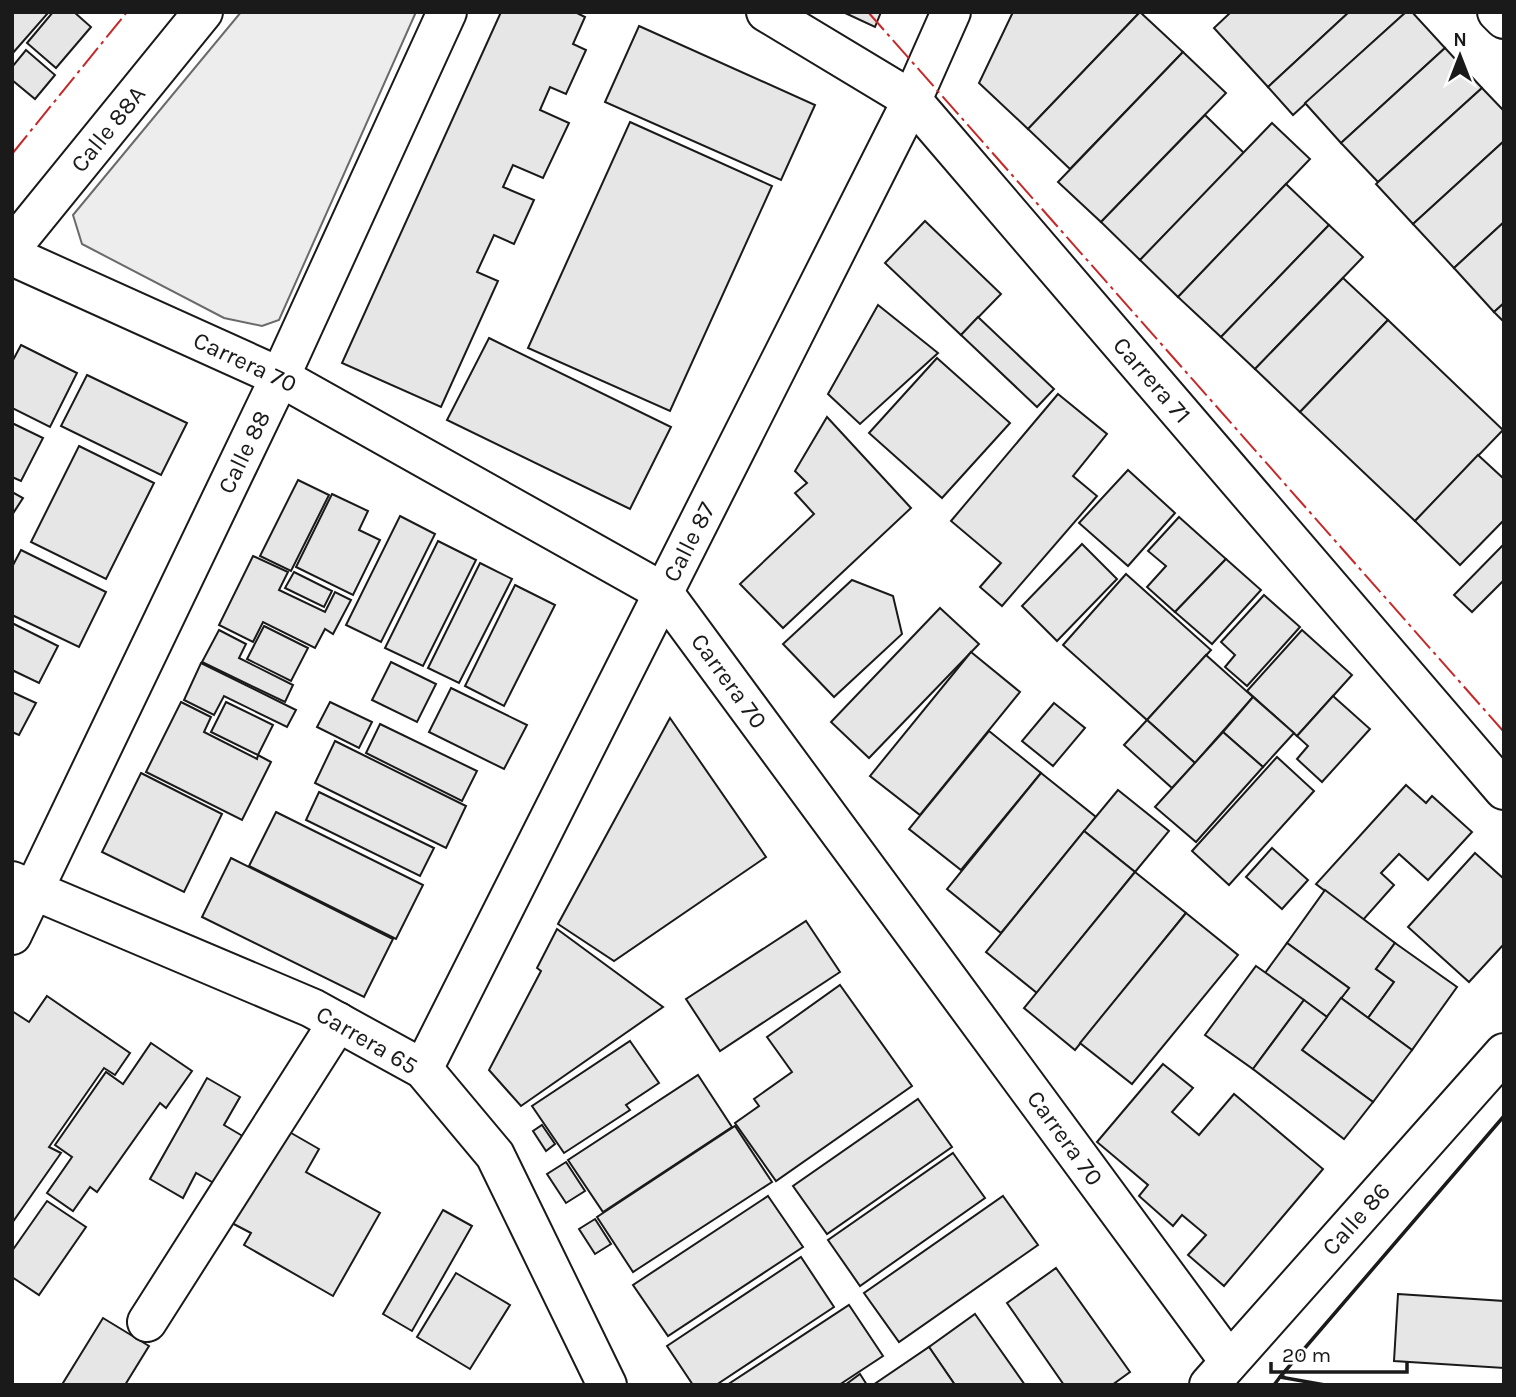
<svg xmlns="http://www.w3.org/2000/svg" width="1516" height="1397" font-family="Karla,sans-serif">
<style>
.built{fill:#ededed;stroke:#6a6a6a;stroke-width:2}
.building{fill:#e6e6e6;stroke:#1a1a1a;stroke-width:2}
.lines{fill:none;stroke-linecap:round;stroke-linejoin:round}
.minor-casing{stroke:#1a1a1a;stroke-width:42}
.minor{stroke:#fff;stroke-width:38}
.wall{stroke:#1a1a1a;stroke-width:3.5}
.power{stroke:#c62828;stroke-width:2;stroke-dasharray:24 5 3.5 5;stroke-linecap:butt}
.labels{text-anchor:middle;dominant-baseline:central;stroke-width:5;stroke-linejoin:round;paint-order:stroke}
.street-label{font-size:24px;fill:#1a1a1a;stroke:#fff}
</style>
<rect width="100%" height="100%" fill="#fff"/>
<polygon class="built" points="241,12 416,12 279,320 262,326 224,318 82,244 73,215"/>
<g class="building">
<polygon points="12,12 48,13 12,54"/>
<polygon points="53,12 74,12 91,27 56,68 27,43"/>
<polygon points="501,12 575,12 585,17 573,44 586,50 566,94 550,87 540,110 569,123 543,178 513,165 503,187 534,200 514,244 494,235 477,272 498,281 441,407 342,363"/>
<polygon points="843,12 881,12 875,27"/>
<polygon points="1013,12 1140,12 1028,129 979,83"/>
<polygon points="1140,12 1183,52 1070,169 1028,129"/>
<polygon points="1231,12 1349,12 1268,87 1214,28"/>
<polygon points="1349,12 1406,12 1293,115 1268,87"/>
<polygon points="1406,12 1412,12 1445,48 1341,143 1305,103"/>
<polygon points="639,26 815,105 781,180 605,102"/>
<polygon points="1445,48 1482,88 1378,182 1341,143"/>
<polygon points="26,50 55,75 35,99 12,80 12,67"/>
<polygon points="1183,52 1226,93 1101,222 1058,182"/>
<polygon points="1482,88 1504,111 1504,141 1413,224 1376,184"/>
<polygon points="1205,115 1244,153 1140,260 1101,222"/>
<polygon points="630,122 772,186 670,411 528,348"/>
<polygon points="1272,123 1310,159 1178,297 1140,260"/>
<polygon points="1504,141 1504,222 1454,268 1413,224"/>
<polygon points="1286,184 1329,225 1221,337 1178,297"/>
<polygon points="925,221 1001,294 961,335 885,263"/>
<polygon points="1504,222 1504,303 1494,312 1454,268"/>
<polygon points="1329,225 1363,257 1255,369 1221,337"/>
<polygon points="1343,278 1388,320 1300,412 1255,369"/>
<polygon points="1504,303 1504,322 1494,312"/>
<polygon points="878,305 938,353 860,424 828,394"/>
<polygon points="978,317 1054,389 1037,407 961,335"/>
<polygon points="1388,320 1503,430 1415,521 1300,412"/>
<polygon points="489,338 671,427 630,509 447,420"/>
<polygon points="21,345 77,373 50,427 12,408 12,362"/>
<polygon points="937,358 1010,423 942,498 869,433"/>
<polygon points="87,375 187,423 161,475 61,426"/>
<polygon points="1058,394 1107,434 1073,476 1097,496 1002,606 980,587 1001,563 951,521"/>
<polygon points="827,417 911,508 783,628 740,584 814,514 795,493 807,483 795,471"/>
<polygon points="12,423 43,438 21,481 12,477"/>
<polygon points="79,446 154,483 106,579 31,542"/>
<polygon points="1478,455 1504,479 1504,520 1460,565 1415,521"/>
<polygon points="1128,470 1175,513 1128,566 1079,523"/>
<polygon points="298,480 329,495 291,571 260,556"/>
<polygon points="12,492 23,498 12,515"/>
<polygon points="332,494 368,511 359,530 380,540 353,595 296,567"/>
<polygon points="400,516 435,534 381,642 346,625"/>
<polygon points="1179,517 1226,559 1175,612 1147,587 1166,566 1148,551"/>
<polygon points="438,541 476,560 423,666 385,648"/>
<polygon points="1082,544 1117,579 1057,641 1022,606"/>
<polygon points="1504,544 1504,580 1472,612 1454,595"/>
<polygon points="21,550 106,592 79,647 12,615 12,567"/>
<polygon points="253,556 288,572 279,590 325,612 335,592 351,600 333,634 325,629 315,648 263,622 253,642 219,625"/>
<polygon points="1226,559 1261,590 1212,644 1175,612"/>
<polygon points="480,563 512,579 459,683 428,668"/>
<polygon points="294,572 332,591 324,607 285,588"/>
<polygon points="1126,574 1211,650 1147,720 1063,645"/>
<polygon points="852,580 893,596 902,634 834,697 783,644"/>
<polygon points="515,585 555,605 504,706 465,686"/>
<polygon points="1264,595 1300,627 1247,686 1225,667 1235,655 1221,642"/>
<polygon points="940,608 979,644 869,758 831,722"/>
<polygon points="12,623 58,646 39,683 12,670"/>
<polygon points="264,626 308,648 291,681 247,659"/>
<polygon points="219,630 246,644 239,658 293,685 285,702 202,662"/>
<polygon points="1302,630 1352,675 1297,736 1247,691"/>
<polygon points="971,652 1020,692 920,815 870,776"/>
<polygon points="1206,655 1253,697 1195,763 1147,720"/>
<polygon points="391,662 436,684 417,722 372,700"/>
<polygon points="201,663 296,710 287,727 224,696 214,715 184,700"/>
<polygon points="451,688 527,725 504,769 429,732"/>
<polygon points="12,692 36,703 19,735 12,732"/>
<polygon points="1333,696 1370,729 1322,782 1297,759 1308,746 1297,736"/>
<polygon points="1253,697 1294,733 1263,767 1223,732"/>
<polygon points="181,702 211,717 204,732 257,759 258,755 271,762 242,820 146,772"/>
<polygon points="226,702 273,725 258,755 211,732"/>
<polygon points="330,702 372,722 359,748 317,727"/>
<polygon points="1054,703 1085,728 1053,766 1022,741"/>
<polygon points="670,718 766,857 614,961 558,924"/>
<polygon points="1147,720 1195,763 1172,788 1124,745"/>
<polygon points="380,724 477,771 462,801 366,753"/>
<polygon points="989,731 1041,773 961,870 909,829"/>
<polygon points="1223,732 1263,767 1196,842 1155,807"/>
<polygon points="335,741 466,806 446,848 315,783"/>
<polygon points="1277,757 1314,791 1229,885 1192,851"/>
<polygon points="141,773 222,814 184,892 102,852"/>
<polygon points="1041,773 1096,817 1001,933 947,889"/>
<polygon points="1406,785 1426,803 1432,796 1472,832 1428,880 1399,854 1381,873 1394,885 1363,920 1316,884"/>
<polygon points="1118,790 1169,831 1135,872 1084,831"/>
<polygon points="319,792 434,848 420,876 306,820"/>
<polygon points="276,812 423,885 396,939 249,866"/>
<polygon points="1084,831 1135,872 1037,993 986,952"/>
<polygon points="1272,848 1308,880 1282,909 1246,877"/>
<polygon points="1475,853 1504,879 1504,944 1469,982 1408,927"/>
<polygon points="231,858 393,939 364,997 202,917"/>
<polygon points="1135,872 1186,913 1075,1050 1024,1008"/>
<polygon points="1325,890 1395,943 1376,969 1394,982 1368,1018 1341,998 1349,988 1287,943"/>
<polygon points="1186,913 1238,955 1132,1084 1080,1043"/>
<polygon points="806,921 840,972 720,1051 686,999"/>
<polygon points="557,929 663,1007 521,1106 489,1070 541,971 537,968"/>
<polygon points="1287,943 1349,988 1327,1017 1265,973"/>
<polygon points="1395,943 1457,987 1412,1050 1368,1018 1394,982 1376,969"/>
<polygon points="1256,966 1304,1000 1253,1069 1205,1035"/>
<polygon points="840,985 912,1086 776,1181 735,1123 759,1106 754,1099 792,1072 767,1037"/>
<polygon points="47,996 130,1053 115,1075 104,1068 49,1147 61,1153 12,1223 12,1011 29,1022"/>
<polygon points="1341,998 1412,1050 1373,1102 1302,1050"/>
<polygon points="1304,1000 1327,1017 1302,1050 1373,1102 1344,1139 1253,1069"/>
<polygon points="630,1041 659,1083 626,1105 630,1110 564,1153 532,1106"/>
<polygon points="151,1043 192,1071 166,1108 160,1103 97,1192 90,1187 73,1211 47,1193 72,1157 55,1145 106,1072 123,1084"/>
<polygon points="1163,1064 1193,1088 1172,1112 1199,1135 1234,1094 1323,1169 1224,1286 1188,1255 1206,1235 1182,1215 1173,1226 1139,1196 1148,1185 1097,1142"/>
<polygon points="698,1075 732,1127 603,1212 568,1160"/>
<polygon points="207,1078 240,1097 224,1125 246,1138 219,1186 196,1173 183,1198 150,1179"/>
<polygon points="918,1099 952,1147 827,1234 793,1186"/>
<polygon points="542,1125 555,1144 546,1151 533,1131"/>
<polygon points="279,1126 319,1149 306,1172 380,1213 333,1296 244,1245 251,1233 226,1220"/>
<polygon points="735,1126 772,1182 633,1272 597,1217"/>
<polygon points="953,1153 985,1198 860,1286 828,1240"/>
<polygon points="566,1162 585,1191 566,1203 547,1174"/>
<polygon points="768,1196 803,1247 668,1336 633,1285"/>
<polygon points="1003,1196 1038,1245 899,1342 864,1293"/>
<polygon points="47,1201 86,1227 39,1295 12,1277 12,1251"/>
<polygon points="443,1210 472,1226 412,1331 383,1314"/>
<polygon points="595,1219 611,1244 595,1254 579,1229"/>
<polygon points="801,1257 834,1307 716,1385 693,1385 667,1346"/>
<polygon points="1056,1268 1130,1372 1112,1385 1064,1385 1007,1303"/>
<polygon points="456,1273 510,1305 470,1369 417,1337"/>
<polygon points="1398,1294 1504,1301 1504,1368 1394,1361"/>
<polygon points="849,1305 883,1356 839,1385 727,1385"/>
<polygon points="975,1314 1025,1385 955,1385 929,1347"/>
<polygon points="103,1318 149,1346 125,1385 66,1385 63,1383"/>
<polygon points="929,1347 955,1385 873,1385"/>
<polygon points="860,1374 867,1385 845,1385"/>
</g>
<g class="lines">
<defs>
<g id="minor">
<polyline points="766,12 912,100 1504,790"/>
<polyline points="1497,12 1504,19"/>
<polyline points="12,247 203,12"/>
<polyline points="12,256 280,377 663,592 1229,1361"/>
<polyline points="12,881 312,1008 423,1069 495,1155 607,1385"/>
<polyline points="12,935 280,377 447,12"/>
<polyline points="423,1069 912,100 951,12"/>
<polyline points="147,1322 338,1022"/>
<polyline points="1209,1385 1504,1053"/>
</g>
</defs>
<use href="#minor" class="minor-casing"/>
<use href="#minor" class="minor"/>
<g class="wall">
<polyline points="1274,1385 1280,1377 1284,1377"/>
<polyline points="1325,1385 1280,1377 1504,1116"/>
</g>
<g class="power">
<polyline points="868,12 1504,732"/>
<polyline points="12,154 127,12"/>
</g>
</g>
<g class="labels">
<g class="street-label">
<text transform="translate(108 129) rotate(-51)">Calle 88A</text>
<text transform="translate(245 362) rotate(25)">Carrera 70</text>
<text transform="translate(1152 380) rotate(49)">Carrera 71</text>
<text transform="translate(244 452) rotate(-64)">Calle 88</text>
<text transform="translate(689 542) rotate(-63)">Calle 87</text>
<text transform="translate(729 681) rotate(54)">Carrera 70</text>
<text transform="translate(367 1040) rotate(30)">Carrera 65</text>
<text transform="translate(1065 1138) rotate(54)">Carrera 70</text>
<text transform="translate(1356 1219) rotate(-48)">Calle 86</text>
</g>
</g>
<rect width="1516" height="1397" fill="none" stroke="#1a1a1a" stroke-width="28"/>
<g transform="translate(1460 56)" stroke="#ffffff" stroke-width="5" paint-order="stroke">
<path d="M0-5L12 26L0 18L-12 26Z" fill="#1a1a1a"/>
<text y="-10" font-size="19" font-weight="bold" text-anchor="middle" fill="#1a1a1a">N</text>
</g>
<path d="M1271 1362v10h136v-10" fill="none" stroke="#1a1a1a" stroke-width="3.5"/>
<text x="1282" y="1362" font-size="21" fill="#1a1a1a" stroke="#ffffff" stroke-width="5" paint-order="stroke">20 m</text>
</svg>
